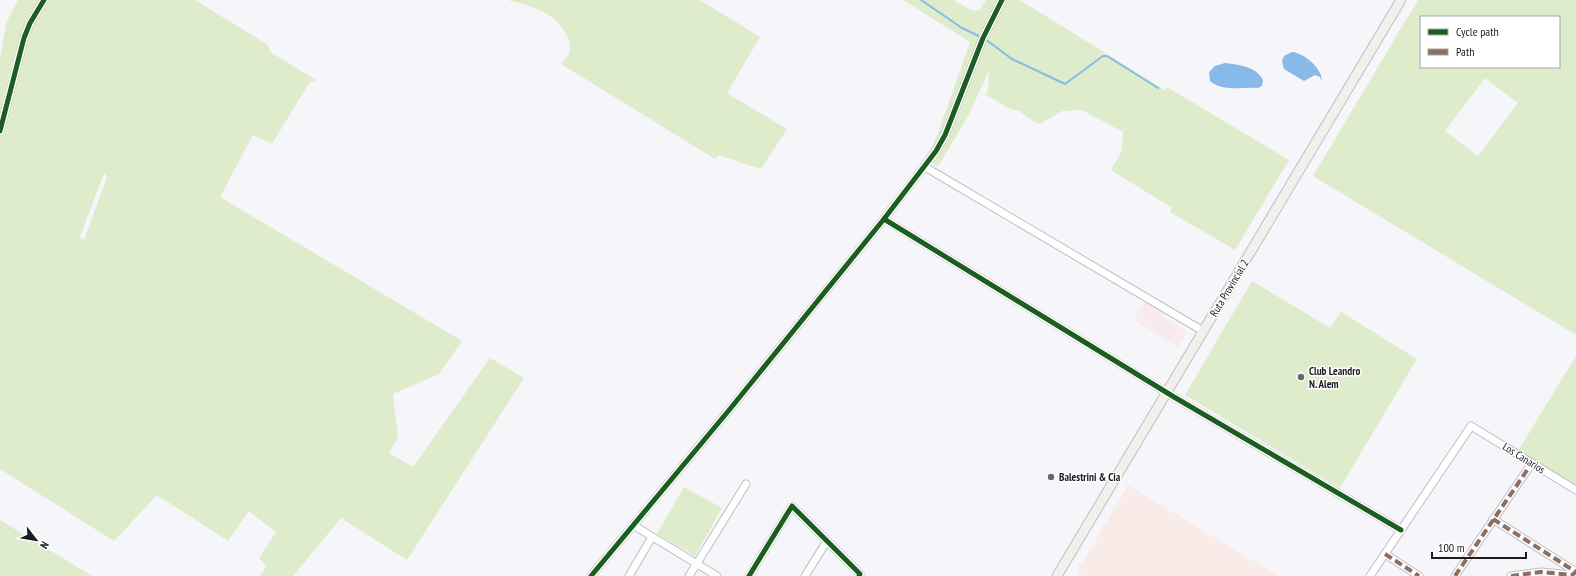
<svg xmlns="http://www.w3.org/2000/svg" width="1576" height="576" font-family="'PT Sans Narrow',sans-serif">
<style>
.commercial{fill:#f9ebed}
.industrial{fill:#f9ece8}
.green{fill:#deeccc;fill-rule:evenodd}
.water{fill:#87bae8}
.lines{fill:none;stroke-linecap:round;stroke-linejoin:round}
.stream{stroke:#87bae8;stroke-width:2}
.street-casing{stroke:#bfbfc3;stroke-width:9}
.secondary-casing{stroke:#bfbfc3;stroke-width:11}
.street{stroke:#fefefe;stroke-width:7}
.secondary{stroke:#f2f0eb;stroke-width:9}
.quiet{stroke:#8d6e63;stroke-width:4;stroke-dasharray:8 4;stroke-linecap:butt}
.cycleway-casing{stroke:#fff;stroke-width:8}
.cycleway{stroke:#1b5e20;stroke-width:5}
.poi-dot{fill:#67676c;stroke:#fff;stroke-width:1.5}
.labels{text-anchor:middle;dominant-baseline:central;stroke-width:3;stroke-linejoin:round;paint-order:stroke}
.street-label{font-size:11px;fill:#1b1a1f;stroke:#fff}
.poi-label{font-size:11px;font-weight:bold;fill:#1b1a1f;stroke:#fff;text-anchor:start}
</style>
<rect width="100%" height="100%" fill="#f5f5fa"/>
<polygon class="commercial" points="1145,301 1164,313 1162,316 1187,332 1178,347 1134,320"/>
<polygon class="industrial" points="1128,485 1278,576 1084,576 1077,572"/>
<g class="green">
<path d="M 18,0 L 41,0 C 16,38 11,69 0,113 L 0,58 L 6,23 Z"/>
<path d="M 50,0 L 195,0 L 268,45 L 270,52 L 316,80 L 309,83 L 272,144 L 253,135 L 220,197 L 462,341 L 439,374 L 393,394 L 398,437 L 389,453 L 413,467 L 490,358 L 524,378 L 407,560 L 341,518 L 293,576 L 260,576 L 266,566 L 259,558 L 276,532 L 249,511 L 228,541 L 157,495 L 114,541 L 0,469 L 0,140 L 27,39 L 38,16 ZM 104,173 L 107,177 L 84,240 L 80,237 Z"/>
<path d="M 508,0 L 700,0 L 760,37 L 727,93 L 787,129 L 761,169 L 718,155 L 715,159 L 561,64 C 563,61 567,57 569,54 C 571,49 570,41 567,36 C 556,12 531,6 508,0 Z"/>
<polygon points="903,0 953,0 971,10 976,11 980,9 986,0 999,0 943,134 923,166 920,164 934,143 938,133 970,42"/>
<polygon points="1005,0 1020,0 1165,90 1167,87 1289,160 1235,250 1170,212 1172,208 1111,170 1122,150 1123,132 1082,110 1062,111 1040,124 1034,122 1019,111 1010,109 985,94 988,90 989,71 968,116 939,165 937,166 932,162 943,145 987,36"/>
<path d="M 1418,0 L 1576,0 L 1576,335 L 1313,176 ZM 1421,17 L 1559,17 L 1559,67 L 1421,67 ZM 1485,78 L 1518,103 L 1478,156 L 1445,131 Z"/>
<polygon points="1252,281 1330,328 1341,312 1417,359 1340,488 1185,395"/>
<polygon points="1576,356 1576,486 1518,451"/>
<polygon points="684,487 722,508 695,556 657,534"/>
<polygon points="0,520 92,576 0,576"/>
</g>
<g class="water">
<path d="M 1292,52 C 1304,53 1322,68 1322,81 L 1320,77 L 1315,75 L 1304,81 L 1284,69 L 1282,61 L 1284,56 Z"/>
<path d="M 1225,63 C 1239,65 1256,66 1263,80 L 1262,86 L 1258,88 C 1243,87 1223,92 1210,81 L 1209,72 L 1215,66 Z"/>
</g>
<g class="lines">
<g class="stream">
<polyline points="921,0 962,28 981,37"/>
<polyline points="985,39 1012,59 1065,84 1103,56 1107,56 1158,88"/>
</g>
<defs>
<g id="street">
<polyline points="0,131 24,38 30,23 44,0"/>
<polyline points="925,167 1203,331"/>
<polyline points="884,219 1174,397 1401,530"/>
<polyline points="1493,519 1576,572"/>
<polyline points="633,525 717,576"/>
<polyline points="1385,554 1419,576"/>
<polyline points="591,576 730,409 884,219 936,151 945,135 983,38 1002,0"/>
<polyline points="629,576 652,537"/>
<polyline points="689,576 746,484"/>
<polyline points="749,576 792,506 860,574 859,576"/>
<polyline points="805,576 827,541"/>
<polyline points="1370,576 1471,426 1576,490"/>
<polyline points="1455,576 1532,463"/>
<polyline points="1511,576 1541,572 1572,575 1576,572"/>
</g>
<polyline id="secondary" points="1057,576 1401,0"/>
</defs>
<use href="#street" class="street-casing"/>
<use href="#secondary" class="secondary-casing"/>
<use href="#street" class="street"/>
<use href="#secondary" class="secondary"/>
<g class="quiet">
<polyline points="1493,519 1576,572"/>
<polyline points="1385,554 1419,576"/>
<polyline points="1455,576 1532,463"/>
<polyline points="1511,576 1541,572 1572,575 1576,572"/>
</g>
<defs>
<g id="cycleway">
<polyline points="0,131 24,38 30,23 44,0"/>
<polyline points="884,219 1174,397 1401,530"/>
<polyline points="591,576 730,409 884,219 936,151 945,135 983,38 1002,0"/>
<polyline points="749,576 792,506 860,574 859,576"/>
</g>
</defs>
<use href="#cycleway" class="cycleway-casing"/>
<use href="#cycleway" class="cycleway"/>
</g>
<g class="poi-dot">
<circle cx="1301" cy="377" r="4"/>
<circle cx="1051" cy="477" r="4"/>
</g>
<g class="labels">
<g class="street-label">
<text transform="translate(1229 288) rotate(-59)">Ruta Provincial 2</text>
<text transform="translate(1524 458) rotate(32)">Los Canarios</text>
</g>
<g class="poi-label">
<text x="1309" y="371">Club Leandro<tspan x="1309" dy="13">N. Alem</tspan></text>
<text x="1059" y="477">Balestrini &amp; Cia</text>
</g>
</g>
<rect x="1420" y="16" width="140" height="52" fill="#ffffff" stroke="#a4a3a5"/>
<rect x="1428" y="29" width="20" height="6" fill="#1b5e20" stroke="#a4a3a5"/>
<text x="1456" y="36" font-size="12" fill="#1b1a1f">Cycle path</text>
<rect x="1428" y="49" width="20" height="6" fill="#8d6e63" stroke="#a4a3a5"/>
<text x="1456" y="56" font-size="12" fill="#1b1a1f">Path</text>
<g transform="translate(36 540) rotate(121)" stroke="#ffffff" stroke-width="3" paint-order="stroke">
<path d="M0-3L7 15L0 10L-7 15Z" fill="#1b1a1f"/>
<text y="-6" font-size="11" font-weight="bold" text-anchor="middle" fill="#1b1a1f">N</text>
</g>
<path d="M1432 552v6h94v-6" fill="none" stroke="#1b1a1f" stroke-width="2"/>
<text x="1438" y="552" font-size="12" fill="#1b1a1f" stroke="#ffffff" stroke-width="3" paint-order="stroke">100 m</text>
</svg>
